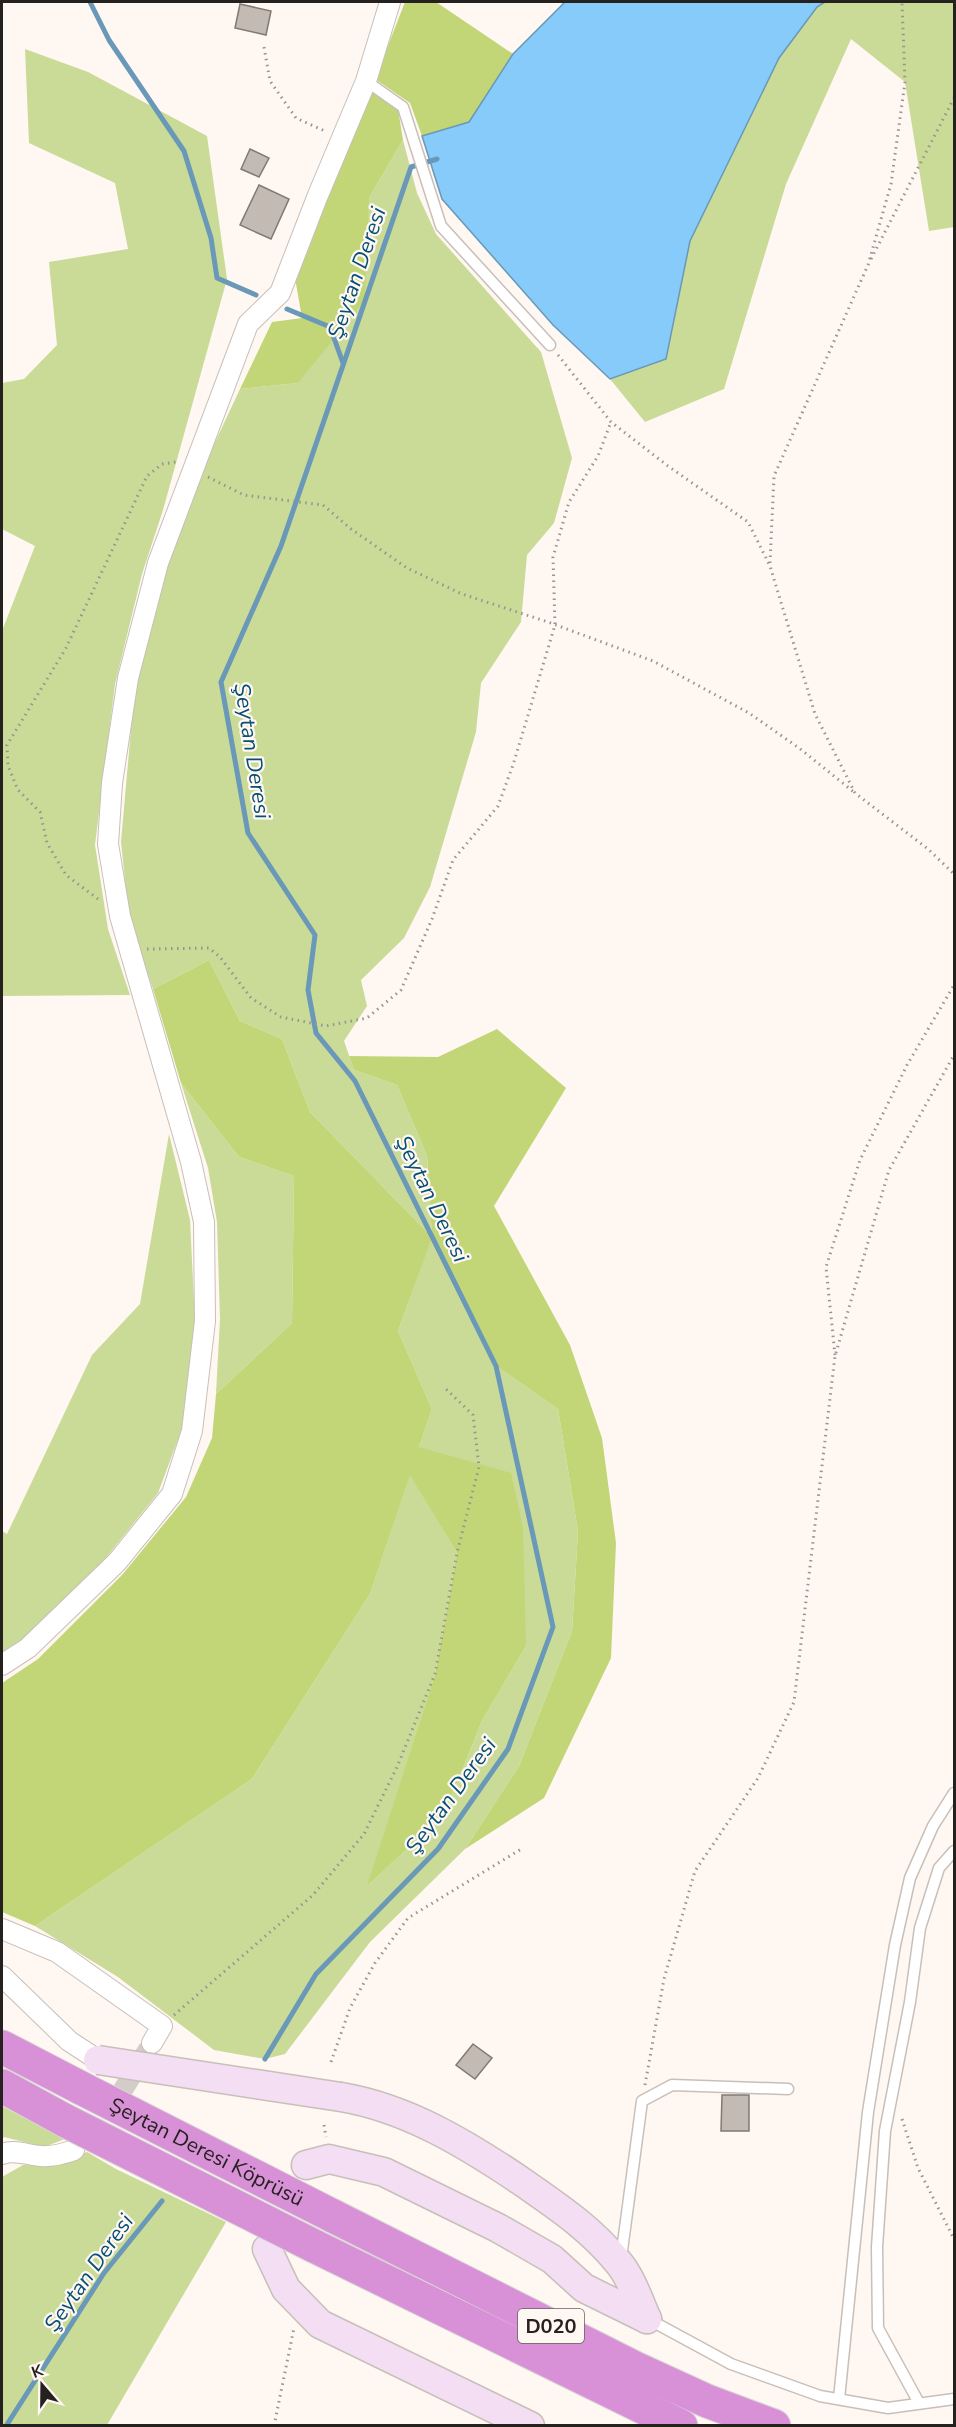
<svg xmlns="http://www.w3.org/2000/svg" width="956" height="2427" font-family="'Nunito Sans',sans-serif">
<style>
.green{fill:#cada97}
.forest{fill:#c2d678}
.water{fill:#86cbfa;stroke:#6998b8;stroke-width:1.5}
.lines{fill:none;stroke-linecap:round;stroke-linejoin:round}
.stream{stroke:#6998b8;stroke-width:5}
.building{fill:#c3bab4;stroke:#817973;stroke-width:1.5}
.street-tunnel{stroke:#d3ccc8;stroke-width:20;stroke-dasharray:20 10;stroke-linecap:butt}
.lane-casing{stroke:#c8bfb8;stroke-width:13}
.street-casing{stroke:#c8bfb8;stroke-width:22}
.secondary-casing{stroke:#c8bfb8;stroke-width:31}
.highway-casing{stroke:#d8d7d7;stroke-width:35}
.path{stroke:#9a9490;stroke-width:3;stroke-dasharray:1.5 4.5;stroke-linecap:butt}
.lane{stroke:#fff;stroke-width:10}
.street{stroke:#fff;stroke-width:20}
.secondary{stroke:#f3def3;stroke-width:28}
.highway{stroke:#d890d6;stroke-width:33}
.secondary-bridge-casing{stroke:#c8bfb8;stroke-width:31;stroke-linecap:butt}
.highway-bridge-casing{stroke:#d8d7d7;stroke-width:35;stroke-linecap:butt}
.secondary-bridge{stroke:#f3def3;stroke-width:28}
.highway-bridge{stroke:#d890d6;stroke-width:33}
.labels{text-anchor:middle;dominant-baseline:central;stroke-width:4.5;stroke-linejoin:round;paint-order:stroke}
.shield{fill:#fff7f2;stroke:#66615e;stroke-width:1.5}
.shield-label{font-size:20px;font-weight:bold;fill:#24211f}
.street-label{font-size:21px;fill:#24211f;stroke:#fff7f2}
.water-label{font-size:22px;font-style:italic;fill:#064f76;stroke:#fff7f2}
</style>
<rect width="100%" height="100%" fill="#fff7f2"/>
<g class="green">
<polygon points="825,2 954,2 954,227 929,231 905,82 851,39 786,184 724,389 645,422 610,379 666,359 690,241 779,58 817,7"/>
<polygon points="25,49 88,72 207,136 227,279 163,510 142,574 115,684 95,845 108,929 130,995 2,996 2,631 35,546 2,529 2,383 24,379 57,345 49,262 128,249 115,183 29,143"/>
<polygon points="403,140 417,193 436,234 541,352 572,458 554,523 527,555 521,622 481,683 476,732 430,887 404,938 361,980 367,1006 344,1041 354,1070 397,1085 427,1156 432,1237 496,1366 558,1409 578,1531 572,1631 519,1766 465,1849 370,1942 285,2054 265,2059 214,2050 118,1977 35,1926 252,1779 370,1594 410,1474 457,1553 435,1674 368,1885 444,1815 482,1721 526,1646 419,1447 432,1409 398,1331 432,1237 310,1112 282,1039 240,1021 209,960 153,989 129,918 121,842 135,684 165,568 210,453 240,389 298,383 369,198"/>
<polygon points="181,1083 239,1157 294,1176 292,1323 216,1394 220,1319 217,1222 208,1168"/>
<polygon points="169,1134 190,1220 195,1321 183,1426 158,1493 100,1565 20,1643 2,1652 2,1531 7,1534 92,1355 140,1304"/>
<polygon points="2,2106 65,2139 44,2147 4,2137 2,2139"/>
<polygon points="87,2152 116,2169 226,2222 107,2425 2,2426 2,2177 23,2165 51,2166"/>
</g>
<g class="forest">
<polygon points="405,2 436,2 513,54 469,122 422,136 410,103 375,79"/>
<polygon points="369,90 398,109 403,140 369,198 365,300 298,383 240,389 272,322 302,318 295,278"/>
<polygon points="209,960 240,1021 282,1039 310,1112 432,1237 427,1156 397,1085 354,1070 349,1056 438,1057 497,1029 566,1088 494,1206 570,1345 602,1438 616,1543 611,1658 544,1798 465,1849 519,1766 572,1631 578,1531 558,1409 496,1366 432,1238 398,1331 432,1409 419,1447 511,1473 523,1527 526,1646 482,1721 444,1815 367,1886 435,1674 457,1553 410,1475 370,1594 252,1779 35,1926 2,1912 2,1683 38,1659 122,1575 186,1497 212,1438 216,1394 292,1323 294,1176 239,1157 181,1083 153,989"/>
</g>
<polygon class="water" points="565,2 825,2 817,7 779,58 690,241 666,359 610,379 553,325 442,199 422,136 469,122 513,54"/>
<g class="lines">
<g class="stream">
<polyline points="90,2 109,40 184,151 211,238 217,278 256,295"/>
<polyline points="287,309 330,327 343,363"/>
<polyline points="265,2059 316,1974 438,1849 508,1749 553,1627 496,1366 355,1081 316,1033 308,990 315,935 248,833 221,682 281,546 411,167 437,159"/>
<polyline points="6,2426 104,2273 162,2201"/>
</g>
</g>
<g class="building">
<polygon points="240,4 271,11 266,35 235,28"/>
<polygon points="250,149 269,158 259,177 241,169"/>
<polygon points="259,185 289,199 271,239 240,225"/>
<polygon points="473,2044 492,2058 475,2079 456,2065"/>
<polygon points="722,2095 749,2095 749,2131 721,2131"/>
</g>
<g class="lines">
<polyline class="street-tunnel" points="87,2139 100,2127 152,2043"/>
<defs>
<g id="lane">
<polyline points="366,81 403,107 441,226 550,345"/>
<polyline points="621,2258 642,2101 672,2085 788,2089"/>
<polyline points="648,2319 731,2364 820,2396 888,2408 954,2399"/>
<polyline points="839,2399 868,2112 895,1945 910,1878 933,1826 954,1793"/>
<polyline points="919,2403 878,2328 877,2247 885,2131 910,2002 920,1928 939,1868 954,1851"/>
</g>
<g id="street">
<polyline points="2,1665 28,1648 117,1562 172,1494 192,1431 205,1321 204,1222 191,1162 120,916 108,844 112,783 128,678 158,563 248,324 280,293 318,195 366,81 390,2"/>
<polyline points="2,1929 57,1952 162,2026 152,2043"/>
<polyline points="2,1976 69,2041 98,2060"/>
<path d="M 2,2154 C 14,2149 27,2155 40,2156 C 52,2157 63,2154 74,2150"/>
</g>
<g id="secondary">
<path d="M 341,2097 C 407,2108 466,2144 521,2181 C 558,2207 589,2227 618,2262 C 631,2277 639,2301 647,2319"/>
<polyline points="306,2165 329,2159 384,2172 498,2228 552,2259 584,2288 647,2319"/>
<polyline points="267,2249 286,2289 320,2324 530,2426"/>
</g>
<g id="highway">
<polyline points="2,2047 81,2088"/>
<polyline points="2,2086 66,2121"/>
<polyline points="333,2216 635,2368 707,2401 774,2426"/>
<polyline points="314,2246 681,2426"/>
</g>
</defs>
<use href="#lane" class="lane-casing"/>
<use href="#street" class="street-casing"/>
<use href="#secondary" class="secondary-casing"/>
<use href="#highway" class="highway-casing"/>
<g class="path">
<polyline points="264,47 270,81 296,118 327,132"/>
<polyline points="871,259 954,98"/>
<polyline points="558,355 611,422 668,466 748,522 770,566 815,714 855,793 928,849 954,874"/>
<polyline points="208,477 244,495 323,505 351,529 407,568 462,594 548,622 653,661 749,713 799,748 855,793"/>
<polyline points="770,563 774,476 868,265 891,184 905,82 902,2"/>
<polyline points="98,899 66,875 47,843 40,812 18,790 8,766 7,745 66,648 147,476 162,464 176,462"/>
<polyline points="147,949 209,948 220,957 251,998 281,1017 326,1026 367,1018 401,990 432,919 453,860 498,806 513,765 555,625 553,557 569,502 598,456 611,422"/>
<polyline points="835,1355 826,1267 860,1160 907,1065 954,985"/>
<polyline points="174,2015 313,1895 364,1834 397,1767 435,1674 457,1553 479,1467 473,1415 446,1389"/>
<polyline points="331,2062 350,2008 375,1963 408,1918 523,1848"/>
<polyline points="645,2085 664,1979 695,1871 758,1778 794,1702 835,1356 889,1170 954,1055"/>
<polyline points="902,2119 918,2168 954,2239"/>
<polyline points="324,2125 326,2137"/>
<polyline points="274,2426 294,2328"/>
</g>
<use href="#lane" class="lane"/>
<use href="#street" class="street"/>
<use href="#secondary" class="secondary"/>
<use href="#highway" class="highway"/>
<defs>
<polyline id="secondary-bridge" points="98,2060 341,2097"/>
<g id="highway-bridge">
<path id="s1" d="M 81,2088 L 333,2216"/>
<polyline points="66,2121 314,2246"/>
</g>
</defs>
<use href="#secondary-bridge" class="secondary-bridge-casing"/>
<use href="#highway-bridge" class="highway-bridge-casing"/>
<use href="#secondary-bridge" class="secondary-bridge"/>
<use href="#highway-bridge" class="highway-bridge"/>
</g>
<g class="labels">
<rect class="shield" x="518" y="2309" width="66" height="34" rx="4.5"/>
<g class="shield-label">
<text x="551" y="2326">D020</text>
</g>
<g class="street-label">
<text stroke="none"><textPath href="#s1" startOffset="141">Şeytan Deresi Köprüsü</textPath></text>
</g>
<g class="water-label">
<text transform="translate(357 273) rotate(-71)">Şeytan Deresi</text>
<text transform="translate(252 751) rotate(81)">Şeytan Deresi</text>
<text transform="translate(432 1199) rotate(64)">Şeytan Deresi</text>
<text transform="translate(451 1796) rotate(-54)">Şeytan Deresi</text>
<text transform="translate(89 2273) rotate(-55)">Şeytan Deresi</text>
</g>
</g>
<rect width="956" height="2427" fill="none" stroke="#24211f" stroke-width="6"/>
<g transform="translate(42 2385) rotate(340)" stroke="#fff7f2" stroke-width="4.5" paint-order="stroke">
<path d="M0-4.5L10 22L0 15L-10 22Z" fill="#24211f"/>
<text y="-9" font-size="16" font-weight="bold" text-anchor="middle" fill="#24211f">K</text>
</g>
</svg>
